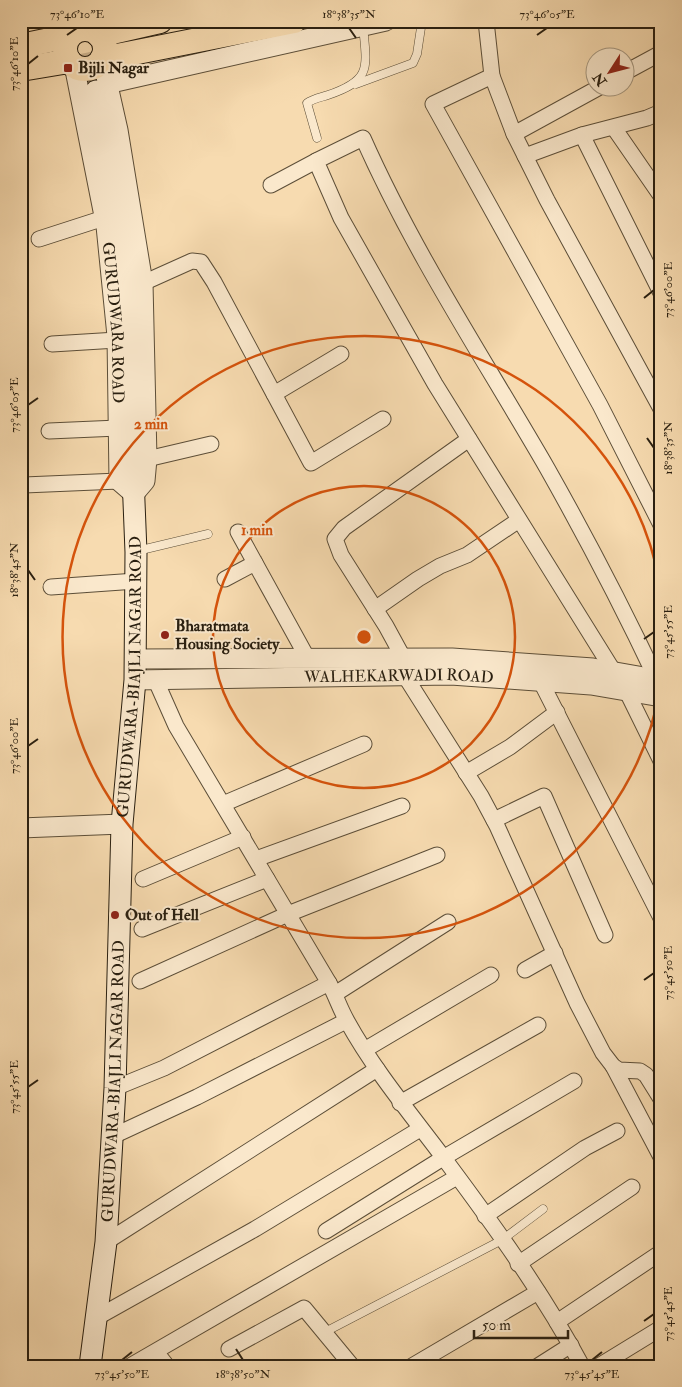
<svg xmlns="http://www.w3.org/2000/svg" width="682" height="1387" font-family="'IM FELL Double Pica',serif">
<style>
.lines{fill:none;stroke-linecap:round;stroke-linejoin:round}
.secondary-tunnel{stroke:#ceb590;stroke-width:21;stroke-dasharray:21 11;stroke-linecap:butt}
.service-casing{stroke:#5c4e38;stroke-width:9}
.minor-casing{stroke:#5c4e38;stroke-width:17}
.tertiary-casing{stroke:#5c4e38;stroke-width:21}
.secondary-casing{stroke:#291f10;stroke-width:23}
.primary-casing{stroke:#291f10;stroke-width:26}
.service{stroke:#fae8cc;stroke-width:8}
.minor{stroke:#fae8cc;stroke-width:15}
.tertiary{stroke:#fae8cc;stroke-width:19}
.secondary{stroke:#fae8cc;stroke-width:21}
.primary{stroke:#f7dbb0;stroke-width:24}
.ticks{fill:none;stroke:#291f10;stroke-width:2}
.ring{fill:none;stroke:#d5530c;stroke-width:2.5}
.poi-dot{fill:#8f2418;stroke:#fae8cc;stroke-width:2}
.labels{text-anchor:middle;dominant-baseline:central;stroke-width:4;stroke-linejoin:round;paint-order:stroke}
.poi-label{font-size:16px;font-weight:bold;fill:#291f10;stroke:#fae8cc;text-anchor:start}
.street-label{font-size:16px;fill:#291f10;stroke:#fae8cc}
.centre{fill:#d5530c;stroke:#fae8cc;stroke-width:2.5}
.ring-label{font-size:15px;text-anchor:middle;font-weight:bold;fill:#d5530c;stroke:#fae8cc;stroke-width:4;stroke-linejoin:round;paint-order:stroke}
.neatline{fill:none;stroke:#291f10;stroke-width:2}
.ticks-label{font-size:12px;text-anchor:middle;fill:#291f10}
</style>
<rect width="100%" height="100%" fill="#f7dbb0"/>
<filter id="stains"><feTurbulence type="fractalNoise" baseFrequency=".004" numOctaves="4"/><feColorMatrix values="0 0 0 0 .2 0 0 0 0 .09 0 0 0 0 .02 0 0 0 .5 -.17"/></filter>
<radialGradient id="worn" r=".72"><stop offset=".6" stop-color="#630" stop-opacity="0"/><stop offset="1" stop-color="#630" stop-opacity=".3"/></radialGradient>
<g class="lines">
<polyline class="secondary-tunnel" points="82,21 96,91"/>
<defs>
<g id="service">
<polyline points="356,84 413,63 417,54 422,21"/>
<path d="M 317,138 L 307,103 C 312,99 322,97 328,95 C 372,80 367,68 363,26"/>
<polyline points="137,551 208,534"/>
<polyline points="325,1332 502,1240 543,1209"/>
</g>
<g id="minor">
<polyline points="486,21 492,76 514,134 547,200 661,409"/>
<polyline points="624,73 661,53"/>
<polyline points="492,76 433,104 600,405 661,525"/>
<polyline points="614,128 661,196"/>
<polyline points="514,134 598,88"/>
<polyline points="582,135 661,293"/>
<polyline points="525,156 582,135 647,118 661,112"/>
<polyline points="271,185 316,161"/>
<polyline points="39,239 104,218"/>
<polyline points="143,283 192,261 201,262 214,282 311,463 383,419"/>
<polyline points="52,344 117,340"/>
<polyline points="274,394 341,354"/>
<polyline points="49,431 118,428"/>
<polyline points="147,459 211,444"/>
<polyline points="24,485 119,481"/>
<polyline points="238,532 308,659"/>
<polyline points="225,579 255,563"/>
<polyline points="51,587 136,581"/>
<polyline points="375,609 418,579 440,566 467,555 519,520"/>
<polyline points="404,659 386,626 341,555 335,539 344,528 469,439"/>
<path d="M 614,672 L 435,384 L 341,218 L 316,161 L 363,138 C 414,253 484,359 547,468 C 586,537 623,608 657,680 L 655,686"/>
<polyline points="405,676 481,796 497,826 577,1003 603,1053 613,1066 619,1070 640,1071 646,1075 661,1099"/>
<path d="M 156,681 L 176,726 L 329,983 C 336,996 340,1009 347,1021 C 374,1070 410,1113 443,1157 C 493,1224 543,1293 582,1366"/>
<polyline points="541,682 661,918"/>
<polyline points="627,692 661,761"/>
<polyline points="466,773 510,747 557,712"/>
<polyline points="223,804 364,744"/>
<polyline points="494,820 544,796 605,935"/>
<polyline points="256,859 402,806"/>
<polyline points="143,879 243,837"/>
<polyline points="142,929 267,879"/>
<polyline points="525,970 555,953"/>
<polyline points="140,981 288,914 437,855"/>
<polyline points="335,994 448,922"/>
<polyline points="366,1049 491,975"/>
<polyline points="613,1066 661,1157"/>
<polyline points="115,1088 164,1068 329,983"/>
<polyline points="400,1103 538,1025"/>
<polyline points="111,1137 197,1097 346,1021"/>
<polyline points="485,1216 585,1148 617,1131"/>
<polyline points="326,1231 443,1158 574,1081"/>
<polyline points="106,1242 377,1069"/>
<polyline points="518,1264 632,1187"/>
<polyline points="96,1318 255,1229 420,1129"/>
<polyline points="557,1322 657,1255"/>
<polyline points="229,1349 304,1308 352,1366"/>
<polyline points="156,1352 167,1366"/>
<polyline points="130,1366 457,1177"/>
<polyline points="412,1366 538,1292"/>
<polyline points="538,1366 571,1345"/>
<polyline points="599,1366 661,1328"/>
</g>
<g id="tertiary">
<polyline points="66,21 69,36"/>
<path id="s1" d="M 74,65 L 106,226 L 117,336 L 119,481 L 134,494 L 145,481 L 147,459 L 143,283 L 118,130 L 102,59"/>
<polyline points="107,84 386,21"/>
<polyline points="135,659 452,658 593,668 661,680"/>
<path id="s2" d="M 135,680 L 451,675 L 591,685 L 661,697"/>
<polyline points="21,828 122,824"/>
</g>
<g id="secondary">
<path id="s3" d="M 90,1366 L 106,1242 L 115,1088 L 122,824 L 135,680 L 136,552 L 133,477 L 133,391 L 125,277 L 111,160 L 96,91"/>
</g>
<g id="primary">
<circle cx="85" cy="49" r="20"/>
<polyline points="99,35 160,21"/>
<polyline points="21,46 69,36"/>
<polyline points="102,59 294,21"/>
<polyline points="21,69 69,61"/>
</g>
</defs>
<use href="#service" class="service-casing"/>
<use href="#minor" class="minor-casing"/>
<use href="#tertiary" class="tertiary-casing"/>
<use href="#secondary" class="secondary-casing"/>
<use href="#primary" class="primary-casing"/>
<use href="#service" class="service"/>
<use href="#minor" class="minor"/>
<use href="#tertiary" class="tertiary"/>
<use href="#secondary" class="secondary"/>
<use href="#primary" class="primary"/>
</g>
<path class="ticks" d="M 349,28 L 356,38M 67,35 L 77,28M 537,35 L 547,28M 28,64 L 38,56M 644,298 L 654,290M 28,405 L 38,398M 647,438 L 654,448M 28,570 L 35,580M 644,639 L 654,632M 28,746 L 38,739M 644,980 L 654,973M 28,1087 L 38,1080M 644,1321 L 654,1314M 236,1349 L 243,1360M 122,1360 L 132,1352M 592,1360 L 602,1352"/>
<g class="ring">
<circle cx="364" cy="637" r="151"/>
<path d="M660 689A301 301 0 1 1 660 585"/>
</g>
<g class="poi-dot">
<rect x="63" y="63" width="10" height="10" rx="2.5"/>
<circle cx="165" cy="635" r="5"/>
<circle cx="115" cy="915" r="5"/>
</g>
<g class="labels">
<g class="poi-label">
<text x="78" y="68">Bijli Nagar</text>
<text x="175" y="626">Bharatmata<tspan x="175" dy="18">Housing Society</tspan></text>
<text x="125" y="915">Out of Hell</text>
</g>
<g class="street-label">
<text stroke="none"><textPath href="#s1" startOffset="261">GURUDWARA ROAD</textPath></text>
<text stroke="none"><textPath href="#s3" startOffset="691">GURUDWARA-BIAJLI NAGAR ROAD</textPath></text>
<text stroke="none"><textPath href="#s2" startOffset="264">WALHEKARWADI ROAD</textPath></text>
<text stroke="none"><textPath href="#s3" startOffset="286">GURUDWARA-BIAJLI NAGAR ROAD</textPath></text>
</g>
</g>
<circle cx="364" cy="637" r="8" class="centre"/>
<g class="ring-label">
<text x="151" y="429">2 min</text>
<text x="257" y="535">1 min</text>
</g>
<rect width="682" height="1387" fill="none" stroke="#f7dbb0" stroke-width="55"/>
<g transform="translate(610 72) rotate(234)"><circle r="24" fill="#fae8cc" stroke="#a69881"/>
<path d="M0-4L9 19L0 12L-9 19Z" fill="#8f2418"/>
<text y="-8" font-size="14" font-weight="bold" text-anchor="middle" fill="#291f10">N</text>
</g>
<path d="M474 1330v8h94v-8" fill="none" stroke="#291f10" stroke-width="2.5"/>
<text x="482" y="1330" font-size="15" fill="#291f10" stroke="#fae8cc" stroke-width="4" paint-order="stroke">50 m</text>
<rect x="28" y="28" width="626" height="1332" class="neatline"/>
<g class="ticks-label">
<text x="77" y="18">73°46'10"E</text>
<text x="349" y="18">18°38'35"N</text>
<text x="547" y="18">73°46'05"E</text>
<text transform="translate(14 64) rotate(-90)" y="4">73°46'10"E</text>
<text transform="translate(668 290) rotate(-90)" y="4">73°46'00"E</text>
<text transform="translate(14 405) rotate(-90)" y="4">73°46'05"E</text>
<text transform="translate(668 448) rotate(-90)" y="4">18°38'35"N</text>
<text transform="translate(14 570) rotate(-90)" y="4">18°38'45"N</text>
<text transform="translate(668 632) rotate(-90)" y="4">73°45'55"E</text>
<text transform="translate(14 746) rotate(-90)" y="4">73°46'00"E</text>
<text transform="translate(668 973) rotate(-90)" y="4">73°45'50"E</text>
<text transform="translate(14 1087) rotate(-90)" y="4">73°45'55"E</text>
<text transform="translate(668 1314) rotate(-90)" y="4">73°45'45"E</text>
<text x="122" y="1378">73°45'50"E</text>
<text x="243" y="1378">18°38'50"N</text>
<text x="592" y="1378">73°45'45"E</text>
</g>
<rect width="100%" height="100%" filter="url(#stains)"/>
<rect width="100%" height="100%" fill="url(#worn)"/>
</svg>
